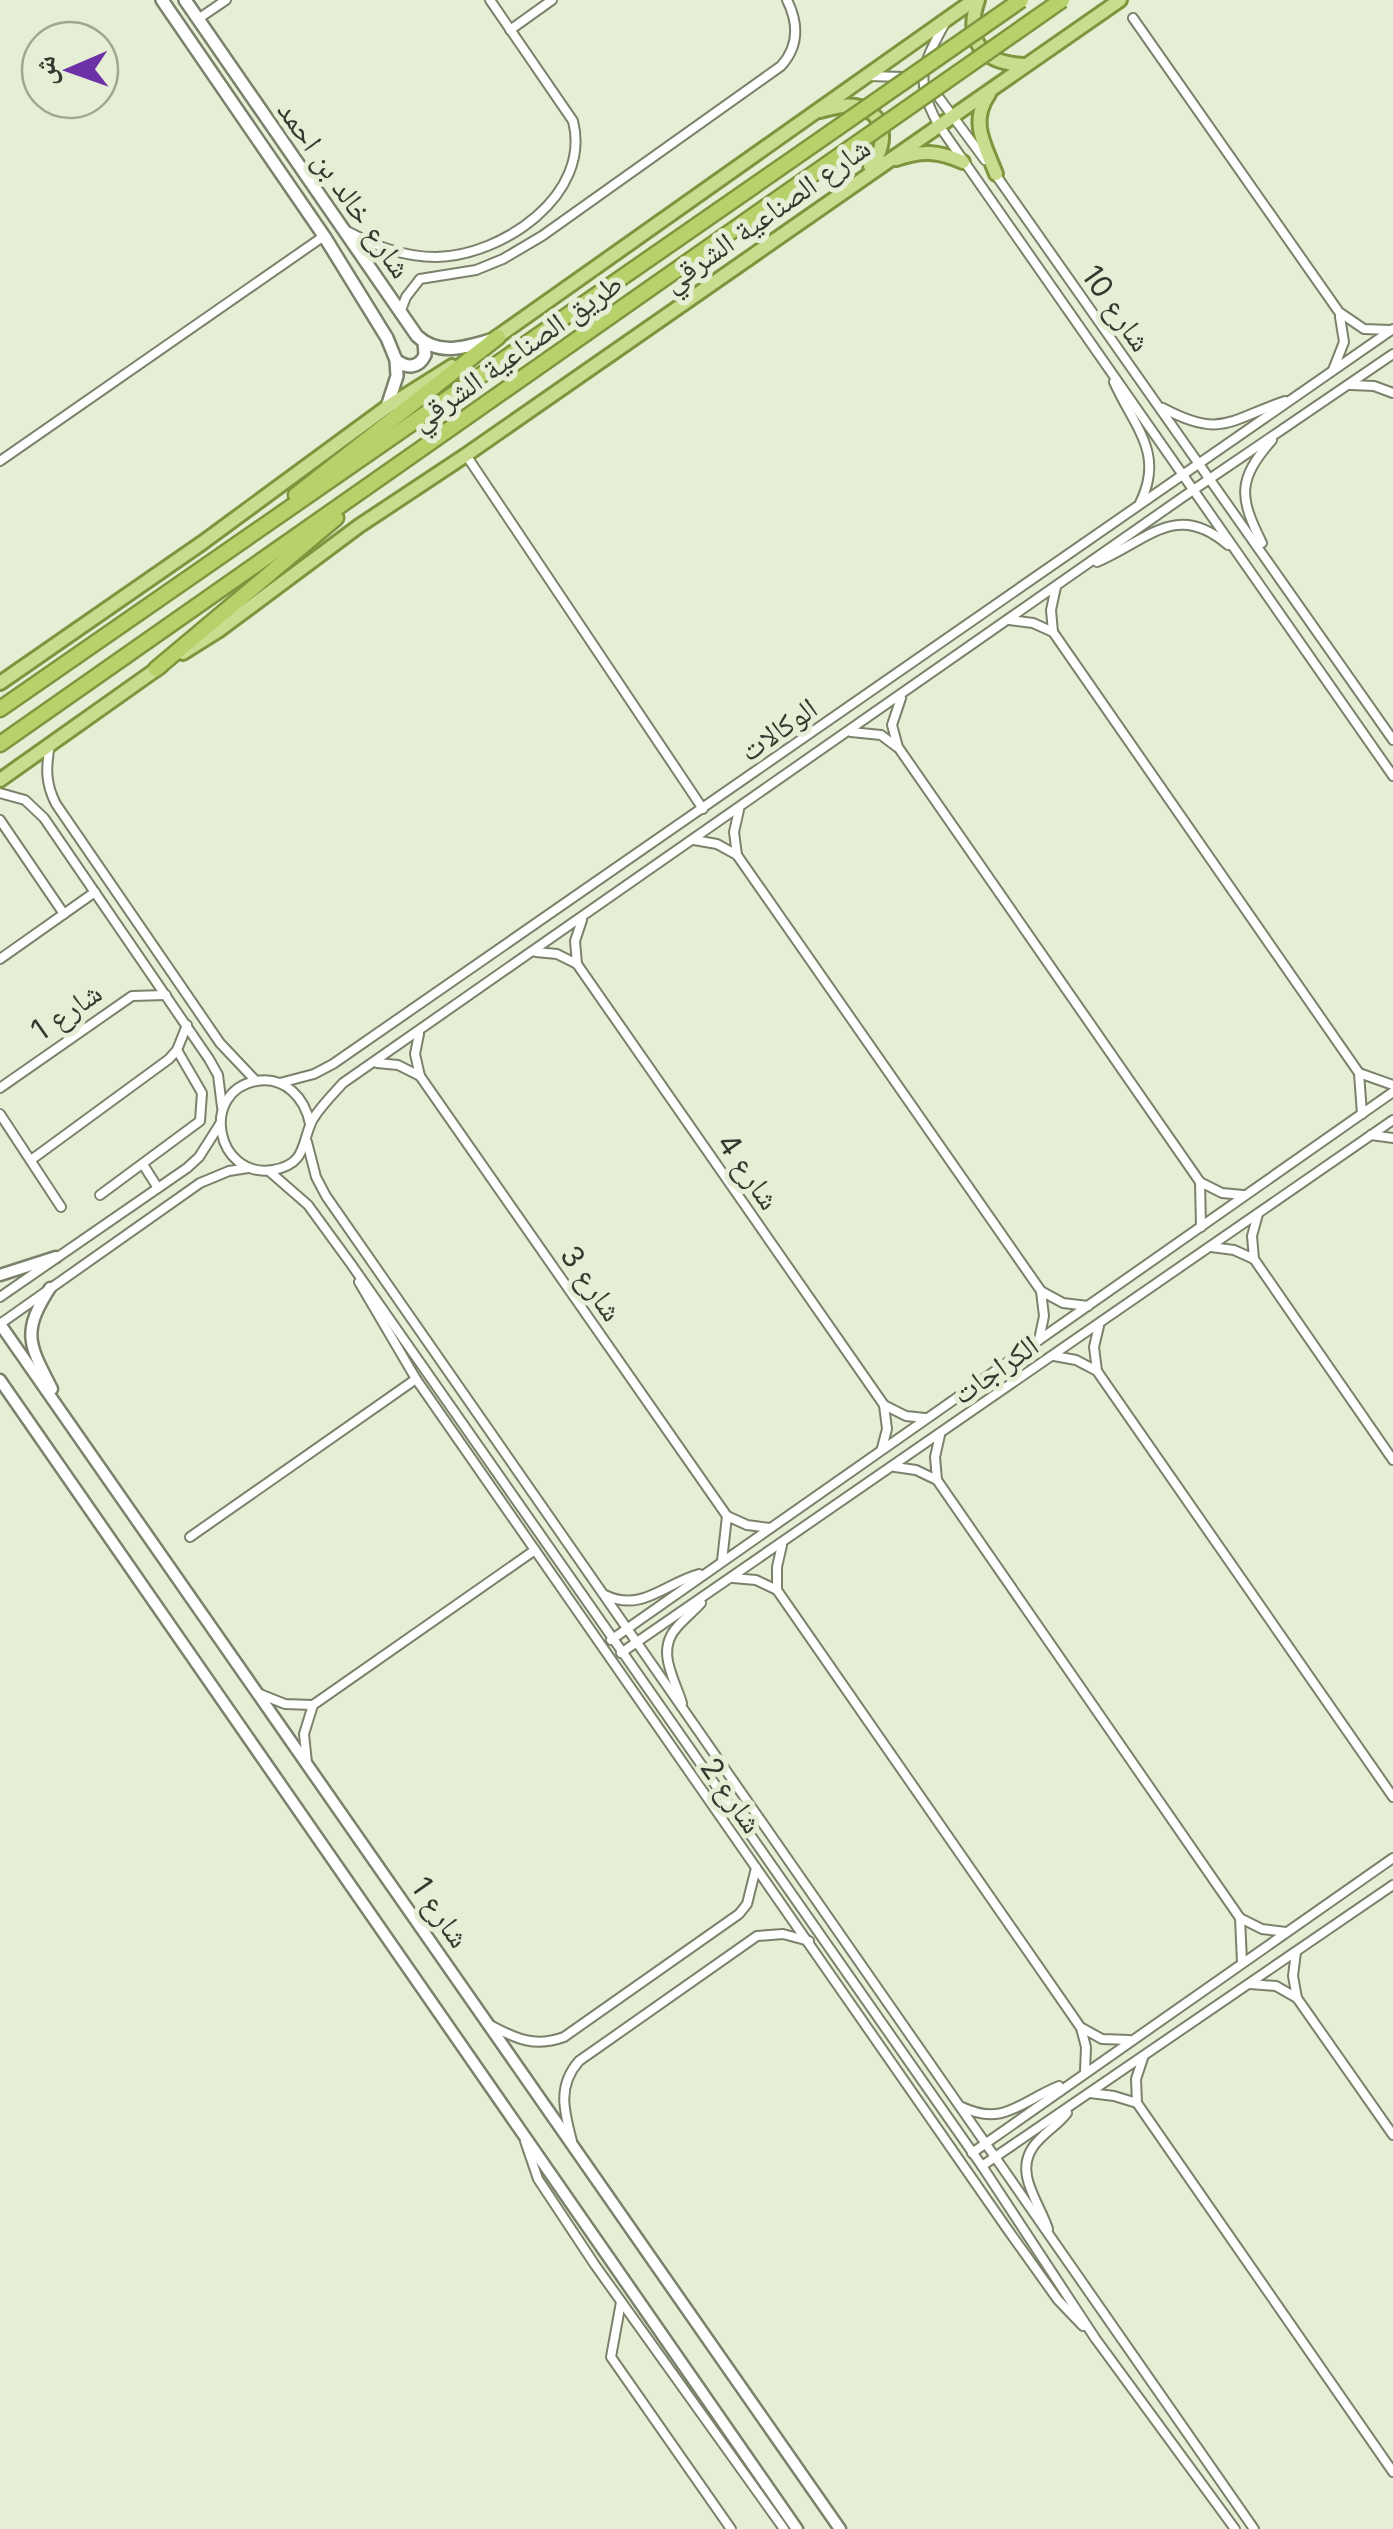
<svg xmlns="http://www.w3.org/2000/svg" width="1393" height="2529" font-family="Inter,'Noto Naskh Arabic',sans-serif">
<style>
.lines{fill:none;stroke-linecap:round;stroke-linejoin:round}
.minor-casing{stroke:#7a826b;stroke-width:12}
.tertiary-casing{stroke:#7a826b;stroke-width:15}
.secondary-casing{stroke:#7a826b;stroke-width:16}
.primary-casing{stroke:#7e953d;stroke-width:18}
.trunk-casing{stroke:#7e953d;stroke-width:19}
.minor{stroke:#fff;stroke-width:8}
.tertiary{stroke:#fff;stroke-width:10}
.secondary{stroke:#fff;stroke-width:11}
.primary{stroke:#c9dd8f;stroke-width:12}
.trunk{stroke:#b7d26a;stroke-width:14}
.trunk-bridge-casing{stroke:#7e953d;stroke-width:19;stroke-linecap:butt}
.trunk-bridge{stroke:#b7d26a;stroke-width:14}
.labels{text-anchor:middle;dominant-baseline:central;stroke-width:10;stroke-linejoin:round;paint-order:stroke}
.street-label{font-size:30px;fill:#36392f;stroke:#e6efd6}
</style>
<rect width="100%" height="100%" fill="#e6efd6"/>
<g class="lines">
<defs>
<g id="minor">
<polyline points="1133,18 1339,312 1364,329 1390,330"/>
<polyline points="198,19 226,0"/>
<path d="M 945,23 C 922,66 914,79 938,124 L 1393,776"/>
<polyline points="510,30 552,0"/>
<polyline points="868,76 904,77"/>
<polyline points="934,91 985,160"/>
<polyline points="993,171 1393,740"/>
<path d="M 347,231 C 376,246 403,257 436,257 C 502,256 592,195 573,121 L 490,0"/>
<path d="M 400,313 L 406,297 L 420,279 L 476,270 L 503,259 L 542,236 L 781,66 C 799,46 799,24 787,0"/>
<polyline points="1333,370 1344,342 1340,317"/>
<path d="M 1114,382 C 1134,427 1165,453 1140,503"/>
<polyline points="1351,385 1374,386 1393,393"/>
<path d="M 1163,408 C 1221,439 1229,420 1285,401"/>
<polyline points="466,455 703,809"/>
<polyline points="0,461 324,236"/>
<path d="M 1262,543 C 1239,497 1237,480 1272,440"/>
<path d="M 1097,562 C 1147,541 1176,500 1228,545"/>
<polyline points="1009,620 1033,623 1053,632 1359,1073 1362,1114"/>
<polyline points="1053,632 1051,610 1056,587"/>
<polyline points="901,698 892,725 898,747 1200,1182 1201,1227"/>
<polyline points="851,732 881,735 897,747"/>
<path d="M 50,744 C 46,767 45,783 56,804 L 220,1043 L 256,1081"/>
<polyline points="0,793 25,800 44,818 209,1059 218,1075 222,1107"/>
<polyline points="0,820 64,914"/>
<polyline points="694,840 717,844 737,855 1041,1291 1063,1303 1088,1306"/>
<polyline points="737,855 734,832 739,810"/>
<polyline points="582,920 575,941 577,964 884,1405 887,1429 882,1448"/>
<polyline points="536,952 557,954 577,964"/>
<polyline points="0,959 95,892"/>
<polyline points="419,1034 415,1054 420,1076 727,1516 747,1525 770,1528"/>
<polyline points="377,1063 398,1065 420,1076"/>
<polyline points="1359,1073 1393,1085"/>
<polyline points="280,1083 314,1074 333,1064 1393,329"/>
<polyline points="0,1088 132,996 166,995"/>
<polyline points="0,1114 61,1207"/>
<path d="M 310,1124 C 305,1098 285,1076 256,1081 C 199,1092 216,1179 273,1170 C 308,1164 301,1141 313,1119 C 321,1106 332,1095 343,1083 L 1183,497 L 1393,354"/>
<polyline points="1371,1135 1393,1138"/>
<polyline points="307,1142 316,1177 326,1196 1254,2529"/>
<polyline points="31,1160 169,1059 177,1050 187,1025"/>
<polyline points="144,1166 158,1188"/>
<polyline points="269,1171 308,1205 351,1264 982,2166 1095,2338 1235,2529"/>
<polyline points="1200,1182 1222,1193 1243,1195"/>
<polyline points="100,1195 200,1121 202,1093 177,1050"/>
<polyline points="1258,1214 1252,1236 1254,1259 1393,1460"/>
<polyline points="1211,1247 1234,1250 1254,1259"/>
<polyline points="359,1282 416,1379 1008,2230 1058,2300 1083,2326"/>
<polyline points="0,1297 187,1168 199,1157 220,1124"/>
<polyline points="0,1324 200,1183 229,1171 248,1168"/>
<polyline points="1039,1340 1044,1316 1041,1291"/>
<polyline points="1054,1356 1076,1360 1097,1371 1393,1797"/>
<polyline points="1097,1371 1094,1347 1099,1326"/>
<polyline points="884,1405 906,1416 925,1418"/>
<polyline points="895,1467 916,1470 937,1480 1240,1918 1262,1929 1286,1932"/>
<polyline points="937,1480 935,1457 940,1435"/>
<polyline points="190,1537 416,1379"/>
<polyline points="722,1561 727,1516"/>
<polyline points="733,1578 756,1580 777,1590 1081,2028 1086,2047 1085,2071"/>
<polyline points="777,1590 777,1567 782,1545"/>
<path d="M 605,1595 C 642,1613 665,1583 699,1574"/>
<polyline points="611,1640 1393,1092"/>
<polyline points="621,1653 1393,1120"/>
<polyline points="260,1694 285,1704 313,1705"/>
<path d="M 682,1703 C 674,1677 655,1650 678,1626 C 685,1618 694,1611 701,1603"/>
<polyline points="307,1763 304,1734 313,1705 535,1550"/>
<polyline points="1240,1918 1242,1962"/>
<polyline points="1296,1952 1293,1976 1297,1998 1393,2135"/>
<polyline points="1250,1984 1276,1986 1297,1998"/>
<path d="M 492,2026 C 518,2040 536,2047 564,2037 L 739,1914 L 747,1904 L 756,1868"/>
<polyline points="1082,2028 1102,2039 1129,2040"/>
<polyline points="1143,2058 1136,2079 1137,2103 1393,2472"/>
<polyline points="1090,2093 1114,2096 1137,2103"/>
<path d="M 962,2107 C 1004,2127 1021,2101 1059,2086"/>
<polyline points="525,2141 538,2179 595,2265 784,2529"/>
<path d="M 572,2141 C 564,2111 557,2086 579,2061 L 757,1936 L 783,1934 L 809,1941"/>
<polyline points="972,2153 1393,1858"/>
<polyline points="982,2166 1393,1885"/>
<path d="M 1048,2229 C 1040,2203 1014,2174 1033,2147 C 1042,2134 1057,2126 1067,2113"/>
<polyline points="621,2302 611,2357 731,2529"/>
</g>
<g id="tertiary">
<polyline points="0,1275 56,1257"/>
<path d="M 50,1288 C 21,1333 29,1344 52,1389"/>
<polyline points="0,1324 840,2529"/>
<polyline points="0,1380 797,2529"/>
</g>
<g id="secondary">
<polyline points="162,0 324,236 387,338 396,360 397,376 387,407"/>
<path d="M 185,0 L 417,336 C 440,357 467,347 494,339"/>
<path d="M 396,360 C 407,369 419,368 425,355 L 424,342"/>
</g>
<g id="primary">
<path d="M 978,0 C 964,41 982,63 1024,65"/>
<path d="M 989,94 C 969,122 985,145 996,174"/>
<path d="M 820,111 C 832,108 847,103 860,107 C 888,115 887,149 870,166"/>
<path d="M 896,159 C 922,150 938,151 963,162"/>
<polyline points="490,342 974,0"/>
<polyline points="183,653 218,631 359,526 466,455 1120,0"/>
<polyline points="0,683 202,543 387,407 452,366"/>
<polyline points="0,780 161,666"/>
</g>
<g id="trunk">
<polyline points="296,495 498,337"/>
<polyline points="156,669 336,518"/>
<polyline points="0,709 771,174"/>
<polyline points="0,744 786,193"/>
</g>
</defs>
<use href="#minor" class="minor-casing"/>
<use href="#tertiary" class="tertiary-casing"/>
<use href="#secondary" class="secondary-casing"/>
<use href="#primary" class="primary-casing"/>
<use href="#trunk" class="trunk-casing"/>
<use href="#minor" class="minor"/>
<use href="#tertiary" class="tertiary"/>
<use href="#secondary" class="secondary"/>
<use href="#primary" class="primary"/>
<use href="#trunk" class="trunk"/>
<defs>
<g id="trunk-bridge">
<polyline points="771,174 1021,0"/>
<polyline points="786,193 1062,0"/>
</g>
</defs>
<use href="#trunk-bridge" class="trunk-bridge-casing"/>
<use href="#trunk-bridge" class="trunk-bridge"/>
</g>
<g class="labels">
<g class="street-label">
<text transform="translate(345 189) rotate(55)">شارع خالد بن احمد</text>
<text transform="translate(766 214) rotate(-35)">شارع الصناعية الشرقي</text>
<text transform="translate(1117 308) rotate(55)">شارع 10</text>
<text transform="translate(516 351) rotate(-35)">طريق الصناعية الشرقي</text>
<text transform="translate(778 729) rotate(-35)">الوكالات</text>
<text transform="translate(66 1011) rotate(-35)">شارع 1</text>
<text transform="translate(749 1171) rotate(55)">شارع 4</text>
<text transform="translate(592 1283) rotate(55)">شارع 3</text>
<text transform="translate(995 1369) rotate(-35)">الكراجات</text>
<text transform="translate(732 1795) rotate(55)">شارع 2</text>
<text transform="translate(441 1912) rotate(55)">شارع 1</text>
</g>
</g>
<g transform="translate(70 70) rotate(268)"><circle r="48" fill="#e6efd6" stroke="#a0a693" stroke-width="2.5"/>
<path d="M0-8L18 38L0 25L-18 38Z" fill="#6c31a7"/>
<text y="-15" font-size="28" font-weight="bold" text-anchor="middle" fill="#36392f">ش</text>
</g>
</svg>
